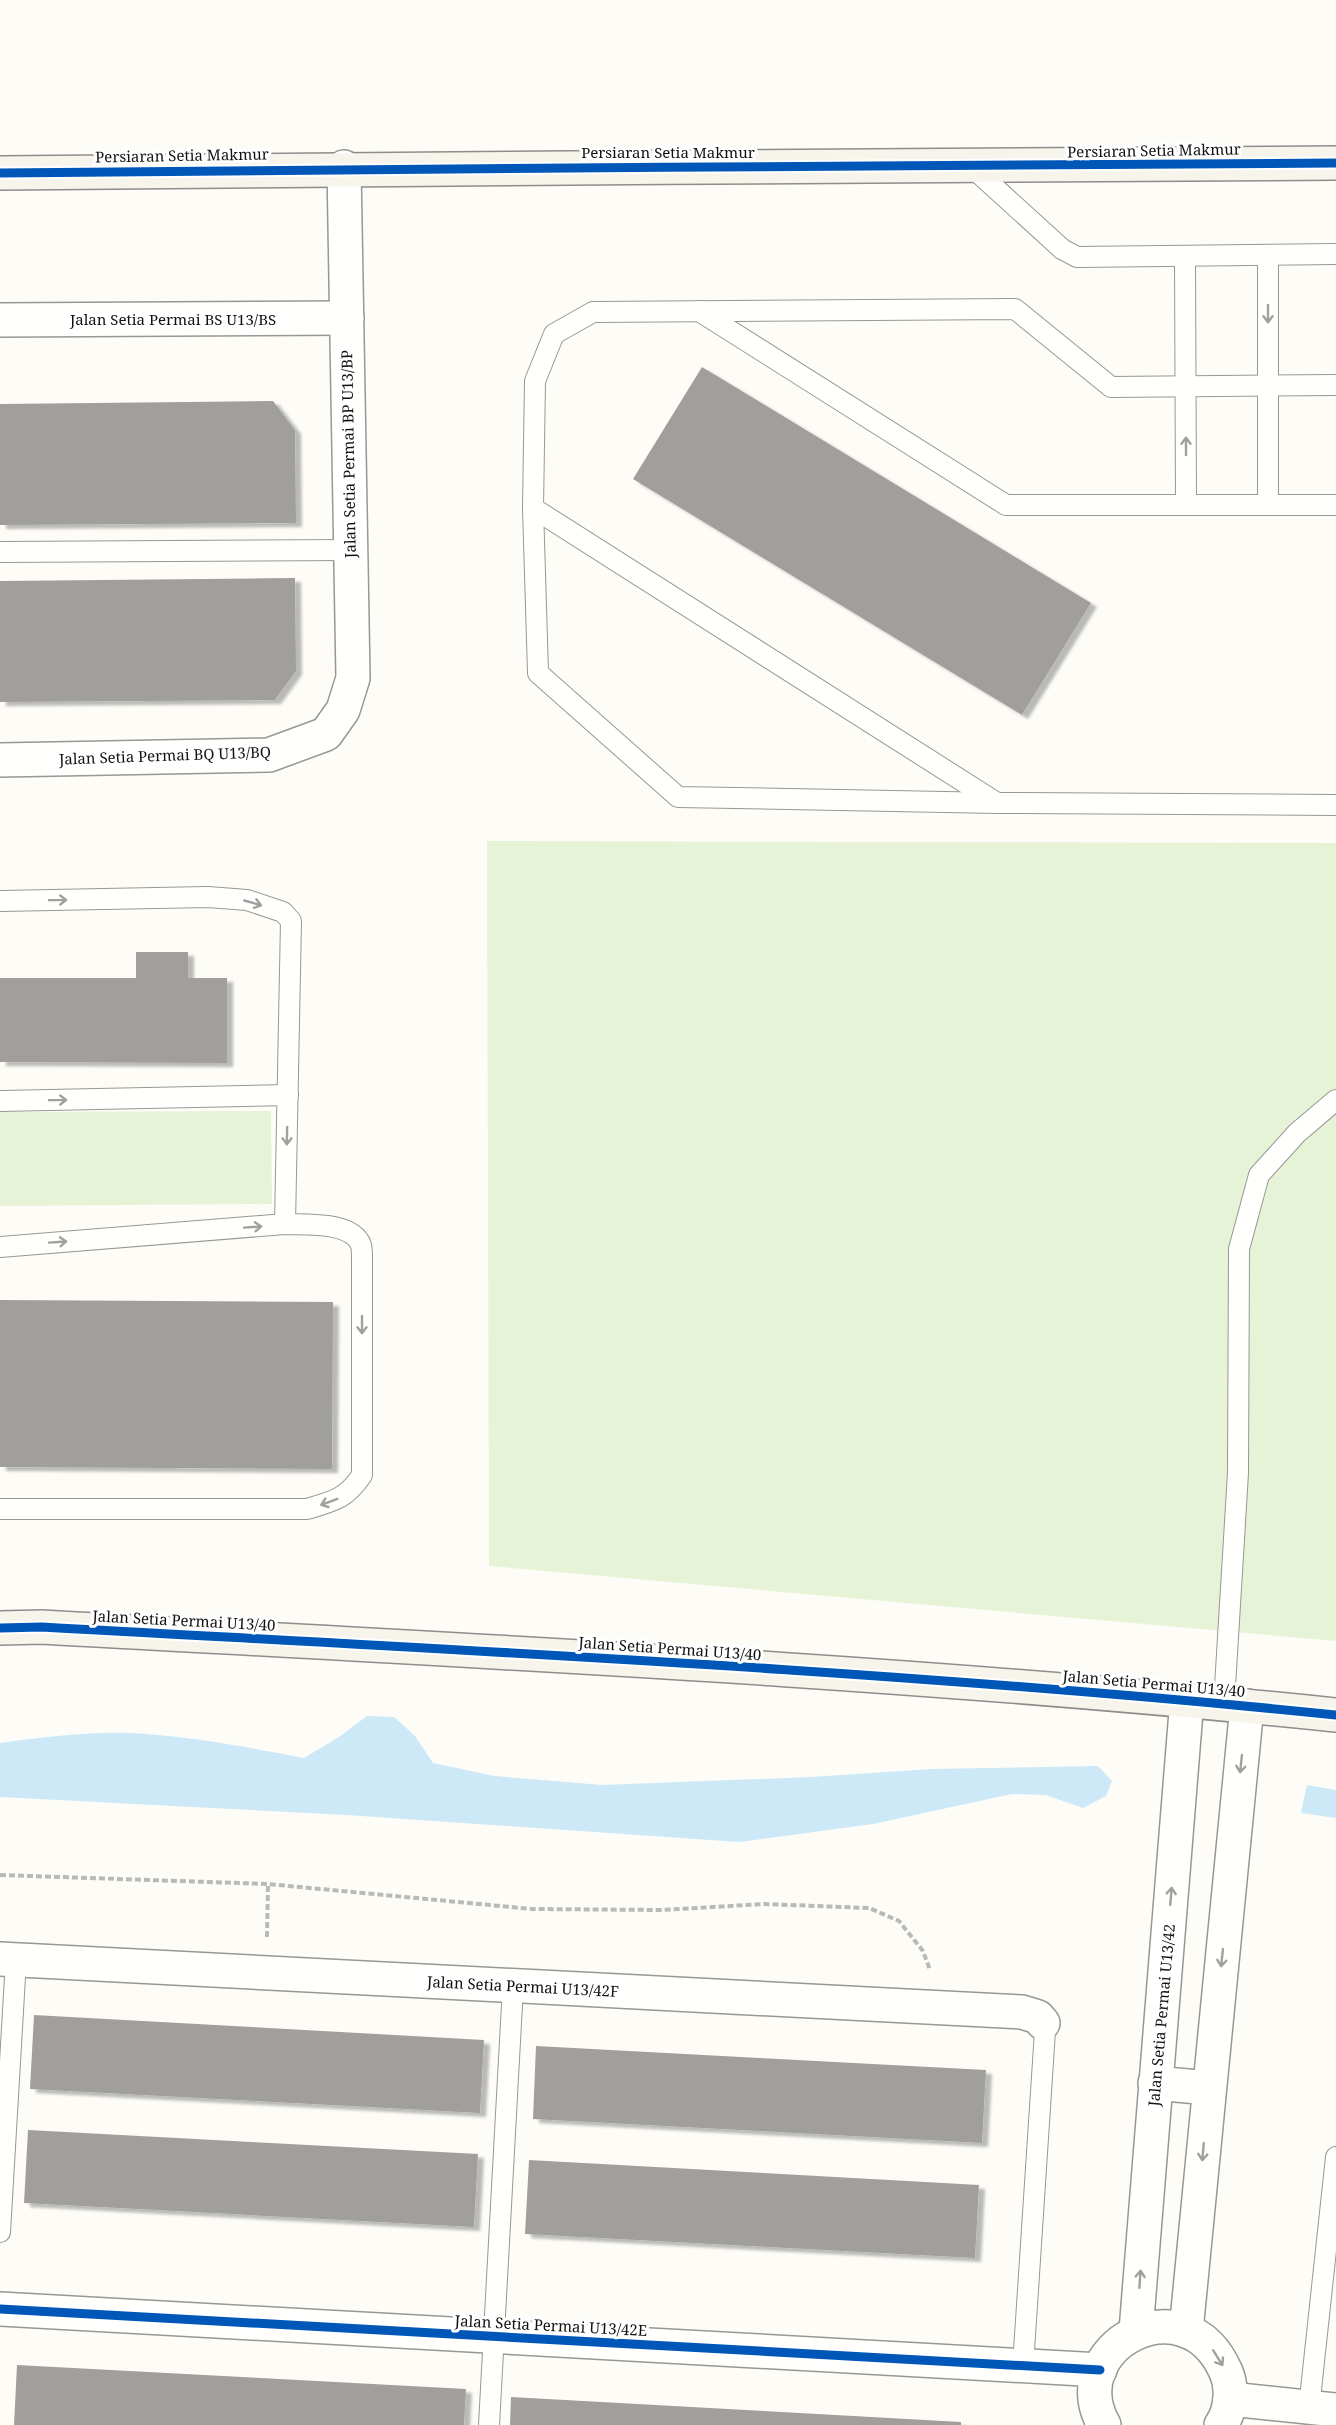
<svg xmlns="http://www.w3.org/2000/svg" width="1336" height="2425" font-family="'Noto Serif',serif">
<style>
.green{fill:#e7f3d7}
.water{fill:#cde8f7}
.building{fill:#a19f9c;filter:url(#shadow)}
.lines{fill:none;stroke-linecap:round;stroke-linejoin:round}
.lane-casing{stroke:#979795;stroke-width:22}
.street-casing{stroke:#979795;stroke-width:36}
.secondary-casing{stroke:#8e8d8b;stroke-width:36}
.path{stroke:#b9b9b8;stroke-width:4;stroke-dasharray:6 3;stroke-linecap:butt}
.lane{stroke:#fffffe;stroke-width:20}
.street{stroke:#fffffe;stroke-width:33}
.secondary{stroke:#f6f4eb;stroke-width:33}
.cycleway-casing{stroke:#fff;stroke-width:13}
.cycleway{stroke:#0057b8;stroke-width:9}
.oneway{stroke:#a0a09f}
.labels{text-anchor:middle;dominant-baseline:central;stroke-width:6;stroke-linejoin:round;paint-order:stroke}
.street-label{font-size:15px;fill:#111;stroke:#fff}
</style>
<defs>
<filter id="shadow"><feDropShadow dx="6" dy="4" stdDeviation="1.5" flood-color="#0004"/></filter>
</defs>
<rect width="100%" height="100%" fill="#fdfcf7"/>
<g class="green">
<polygon points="487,841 1336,843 1336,1641 489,1566"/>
<polygon points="271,1111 272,1204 0,1206 0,1112"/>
</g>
<g class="water">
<path d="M 367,1716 L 394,1717 L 415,1736 L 433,1763 L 494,1776 L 602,1785 L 811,1777 L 931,1769 L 1098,1766 L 1112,1781 L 1106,1796 L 1083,1808 L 1046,1795 L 1012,1794 L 873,1824 L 739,1842 L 347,1815 L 0,1797 L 0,1743 C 48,1737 97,1730 146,1734 C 199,1738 252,1748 304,1758 L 339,1737 Z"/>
<polygon points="1307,1785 1336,1790 1336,1818 1301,1813"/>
</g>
<g class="building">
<polygon points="702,367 1091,603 1022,715 633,479"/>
<polygon points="273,401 295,430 296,523 0,525 0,404"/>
<polygon points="295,578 296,671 275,700 0,702 0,581"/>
<polygon points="136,952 188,952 188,978 227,978 227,1063 0,1062 0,978 136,978"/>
<polygon points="0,1300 333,1302 332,1469 0,1467"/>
<polygon points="34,2015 484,2040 480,2113 30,2089"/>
<polygon points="536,2046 986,2070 982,2143 533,2119"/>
<polygon points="28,2130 478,2154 474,2227 24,2203"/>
<polygon points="529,2160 979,2185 975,2258 525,2234"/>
<polygon points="17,2365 466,2389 464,2425 14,2425"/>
<polygon points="511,2397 961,2422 961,2425 510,2425"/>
</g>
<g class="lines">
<defs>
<g id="lane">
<polyline points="972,167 1062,249 1077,257 1336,254"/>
<polyline points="1268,256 1268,505"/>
<polyline points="1185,257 1186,505"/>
<polyline points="699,311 1006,505 1336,505"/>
<polyline points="1336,385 1111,387 1015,309 593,312 554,334 535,381 533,508 538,673 678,797 997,803 1336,805"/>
<polyline points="533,508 997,803"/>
<polyline points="0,552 349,550"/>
<polyline points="0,901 208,897 247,900 283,912 291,921 285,1224"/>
<polyline points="0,1101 288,1095"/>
<path d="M 0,1247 L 285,1224 C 305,1225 352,1221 361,1245 C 362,1249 362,1255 362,1259 L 362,1475 C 346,1499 334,1501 307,1509 L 0,1509"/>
<polyline points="1224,1703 1238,1473 1239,1249 1259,1175 1297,1133 1336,1100"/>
<polyline points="0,2232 16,1960"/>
<polyline points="1023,2366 1045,2031 1043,2023"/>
<polyline points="1309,2408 1336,2157"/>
<polyline points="489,2425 513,1986"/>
</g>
<g id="street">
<polyline points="0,320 347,318"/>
<polyline points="0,760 269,755 326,734 343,710 353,678 344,167"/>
<polyline points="0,1959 1022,2012 1038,2017 1043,2023"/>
<polyline points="1155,2083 1209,2088"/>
<polyline points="0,2309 1100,2370"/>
<polyline points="1136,2331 1187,1699"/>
<polyline points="1186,2331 1247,1706"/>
<polyline points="1230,2399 1336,2410"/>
<path d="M 1104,2425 C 1060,2348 1185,2278 1226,2372 C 1233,2388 1231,2411 1221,2425"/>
</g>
<g id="secondary">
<path d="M 0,173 C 445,166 891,168 1336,163"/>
<path d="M 0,1628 L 42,1627 C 474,1651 906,1671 1336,1715"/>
</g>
</defs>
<use href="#lane" class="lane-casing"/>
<use href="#street" class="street-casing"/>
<use href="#secondary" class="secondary-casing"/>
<g class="path">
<polyline points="0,1875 268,1884 532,1909 662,1910 764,1904 869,1908 899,1921 923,1951 930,1970"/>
<polyline points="267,1937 268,1884"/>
</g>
<use href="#lane" class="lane"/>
<use href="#street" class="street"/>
<use href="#secondary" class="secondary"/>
<defs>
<g id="cycleway">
<path d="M 0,173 C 445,166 891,168 1336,163"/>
<path d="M 0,1628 L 42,1627 C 474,1651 906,1671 1336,1715"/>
<polyline points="0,2309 1100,2370"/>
</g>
</defs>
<use href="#cycleway" class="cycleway-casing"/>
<use href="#cycleway" class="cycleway"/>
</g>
<defs><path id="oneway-shaft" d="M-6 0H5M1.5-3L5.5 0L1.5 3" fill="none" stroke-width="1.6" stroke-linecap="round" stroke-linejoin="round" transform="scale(1.5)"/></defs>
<g class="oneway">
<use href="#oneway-shaft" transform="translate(1268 314) rotate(90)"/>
<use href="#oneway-shaft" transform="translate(1186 446) rotate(-90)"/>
<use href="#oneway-shaft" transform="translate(58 900) rotate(-1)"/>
<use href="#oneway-shaft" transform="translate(253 903) rotate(16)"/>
<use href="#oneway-shaft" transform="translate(58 1100) rotate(-1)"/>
<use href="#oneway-shaft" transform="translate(287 1136) rotate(91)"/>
<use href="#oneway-shaft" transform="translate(253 1227) rotate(-4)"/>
<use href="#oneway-shaft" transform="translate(58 1242) rotate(-4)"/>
<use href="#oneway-shaft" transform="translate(362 1325) rotate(90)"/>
<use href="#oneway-shaft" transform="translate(329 1502) rotate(160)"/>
<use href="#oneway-shaft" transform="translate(1241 1764) rotate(96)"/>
<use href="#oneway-shaft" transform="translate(1171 1896) rotate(-85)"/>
<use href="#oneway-shaft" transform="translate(1222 1958) rotate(96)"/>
<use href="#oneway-shaft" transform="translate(1203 2152) rotate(95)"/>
<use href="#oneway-shaft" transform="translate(1140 2279) rotate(-86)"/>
<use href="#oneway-shaft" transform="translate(1218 2358) rotate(58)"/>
</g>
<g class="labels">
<g class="street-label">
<text transform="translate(1154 150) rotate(-1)">Persiaran Setia Makmur</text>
<text x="668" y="152">Persiaran Setia Makmur</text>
<text transform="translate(182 155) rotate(-1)">Persiaran Setia Makmur</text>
<text x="173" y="319">Jalan Setia Permai BS U13/BS</text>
<text transform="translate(348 454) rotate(-91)">Jalan Setia Permai BP U13/BP</text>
<text transform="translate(165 755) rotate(-2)">Jalan Setia Permai BQ U13/BQ</text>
<text transform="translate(184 1620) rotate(3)">Jalan Setia Permai U13/40</text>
<text transform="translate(670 1648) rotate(4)">Jalan Setia Permai U13/40</text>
<text transform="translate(1154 1683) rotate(5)">Jalan Setia Permai U13/40</text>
<text transform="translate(523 1986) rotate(3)">Jalan Setia Permai U13/42F</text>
<text transform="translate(1161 2015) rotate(-85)">Jalan Setia Permai U13/42</text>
<text transform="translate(551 2325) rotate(3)">Jalan Setia Permai U13/42E</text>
</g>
</g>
</svg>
